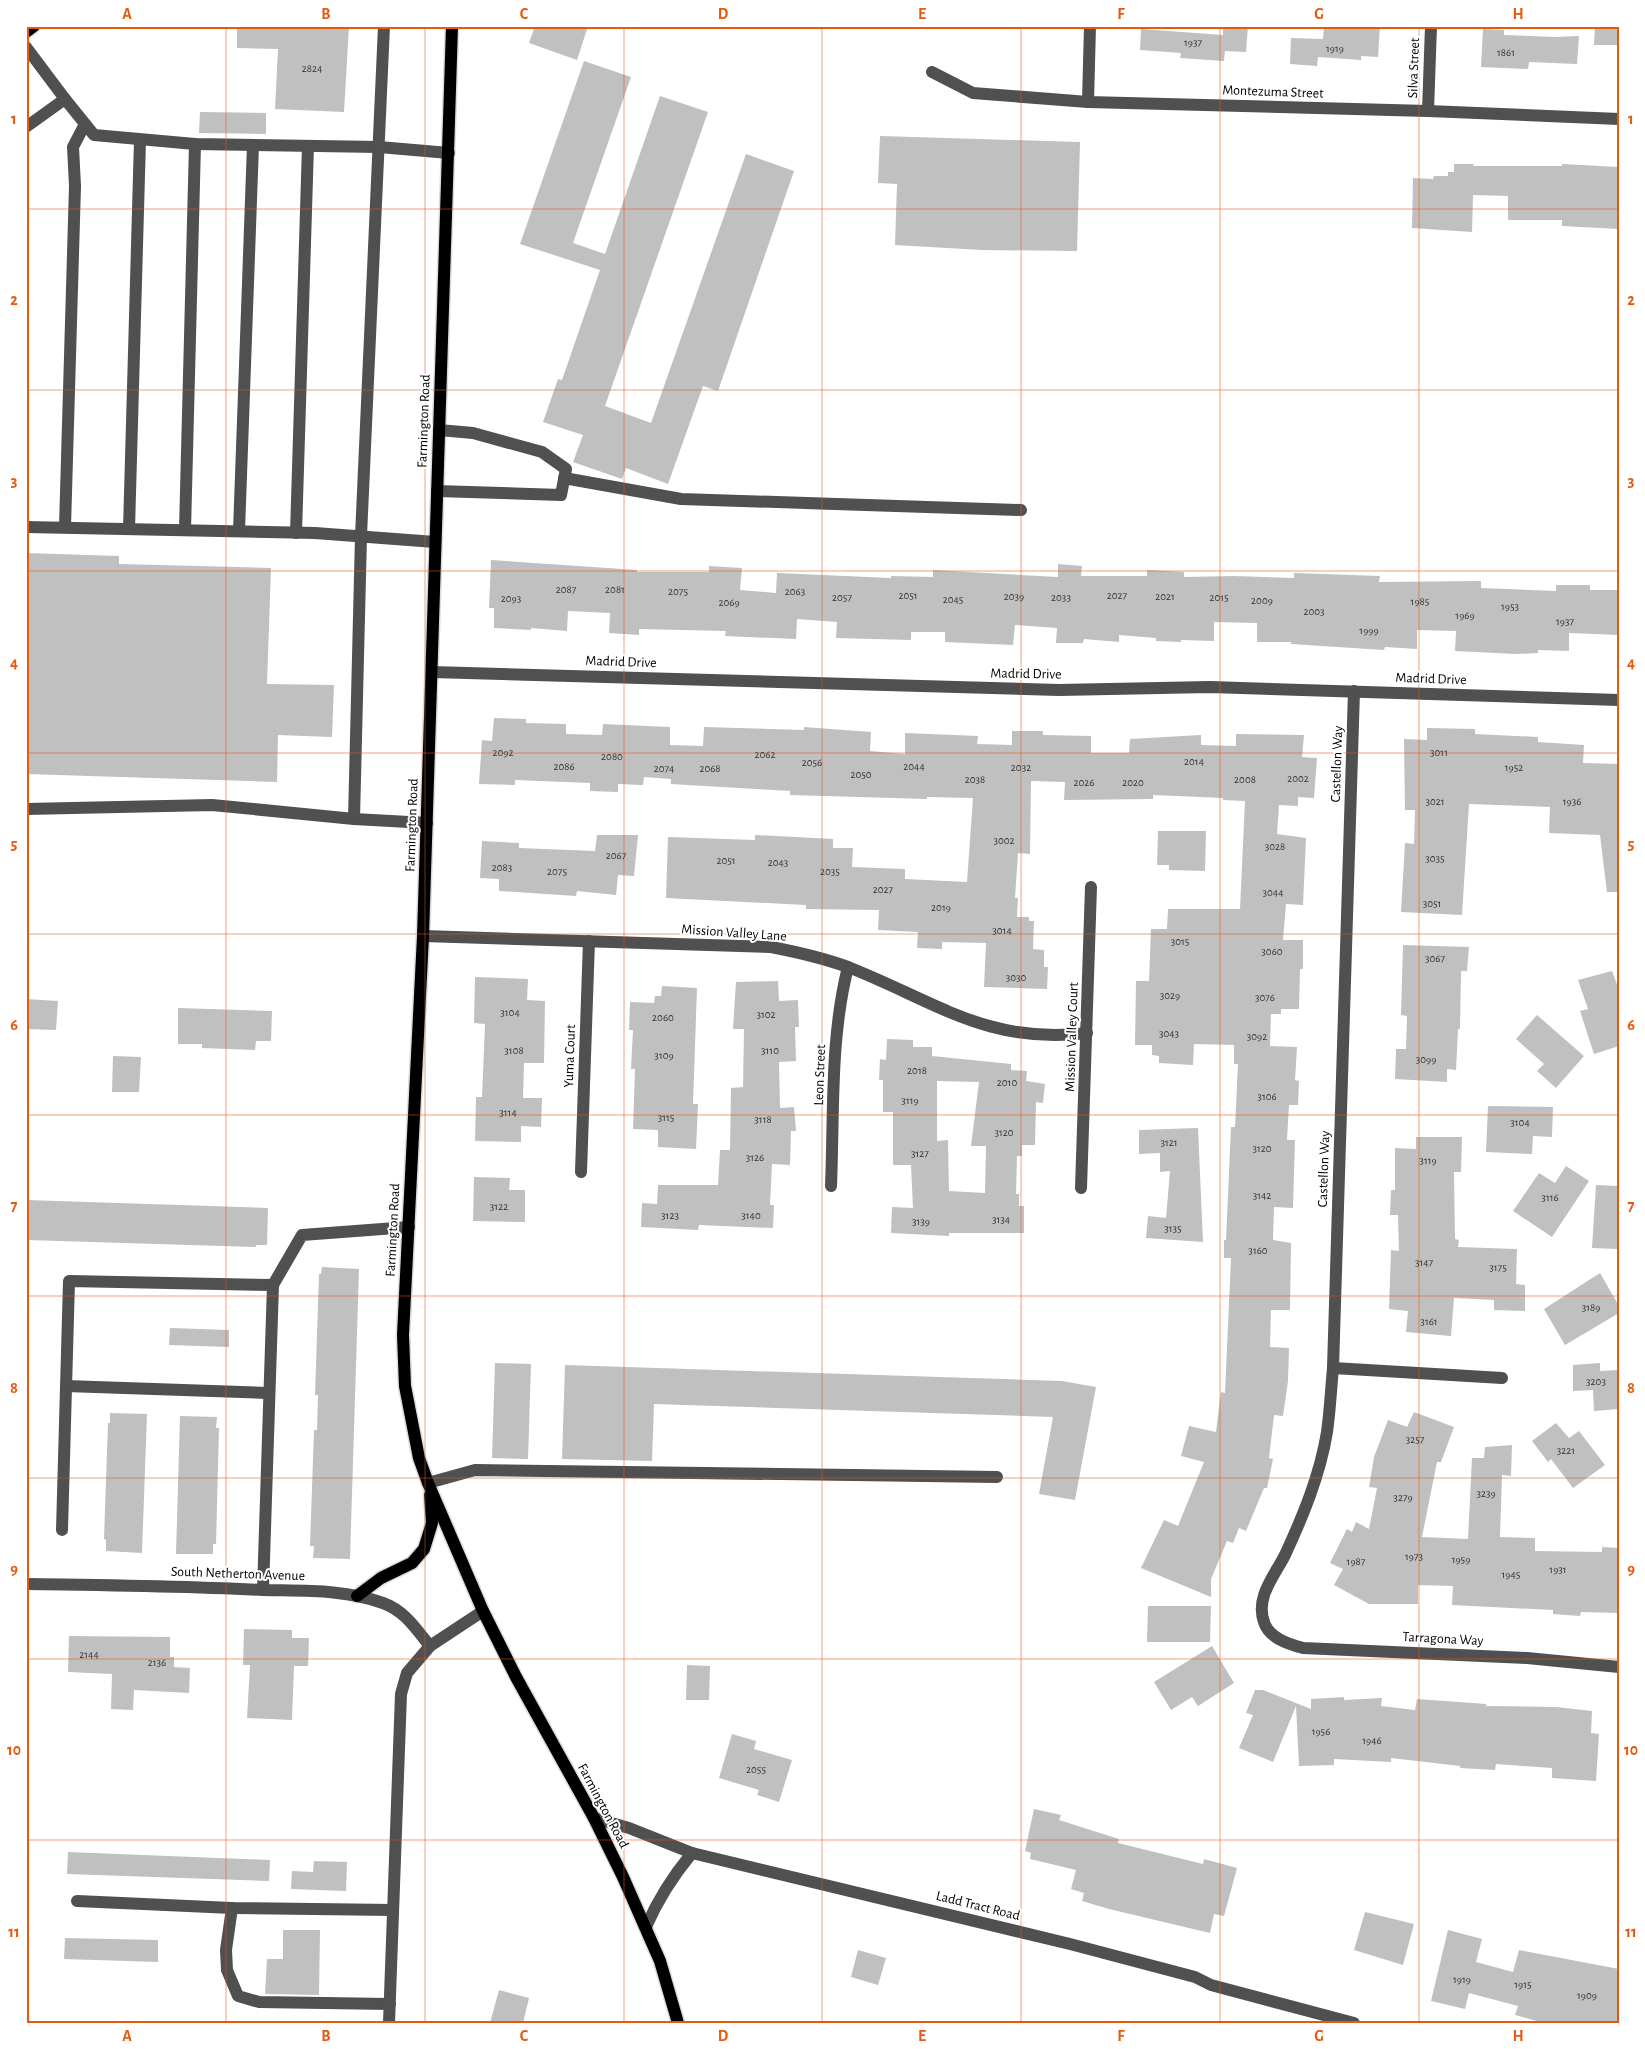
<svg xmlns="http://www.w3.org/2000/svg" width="1645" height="2049" font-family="'Alegreya Sans',sans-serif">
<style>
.building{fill:#c0c0c0;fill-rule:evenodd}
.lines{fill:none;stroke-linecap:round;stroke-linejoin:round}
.major-casing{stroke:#dbdbdb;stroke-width:15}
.minor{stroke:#505050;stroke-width:12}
.major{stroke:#000;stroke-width:12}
.grid{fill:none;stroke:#e8590c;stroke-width:1;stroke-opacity:0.55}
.labels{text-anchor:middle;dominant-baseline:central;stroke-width:4;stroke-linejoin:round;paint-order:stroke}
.number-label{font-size:11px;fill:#303030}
.street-label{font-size:14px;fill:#000;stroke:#fff}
.neatline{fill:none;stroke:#e8590c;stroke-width:2}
.grid-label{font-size:16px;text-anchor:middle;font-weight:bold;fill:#e8590c}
</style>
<rect width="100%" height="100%" fill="#fff"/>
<g class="building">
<polygon points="237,26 349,26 344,112 275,109 278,49 237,48"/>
<polygon points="535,26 588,26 577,60 529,43"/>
<polygon points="1223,26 1248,26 1246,52 1225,51 1224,61 1180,58 1181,53 1140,50 1141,29 1223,35"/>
<polygon points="1324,26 1380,26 1378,57 1361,56 1361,60 1318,57 1317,66 1290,64 1291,38 1323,39"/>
<polygon points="1595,26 1617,26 1617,45 1594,45"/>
<polygon points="1483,29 1504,30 1504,35 1555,37 1579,36 1577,64 1529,62 1528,69 1481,67"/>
<polygon points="584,61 631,77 573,243 605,254 660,96 708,112 605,406 651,423 746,154 794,171 718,391 703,386 668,484 626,468 622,479 573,462 583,435 543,422 558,379 562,380 600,270 520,244"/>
<polygon points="200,112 266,113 266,134 199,133"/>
<polygon points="880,136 1080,142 1077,251 982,250 895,245 897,184 878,183"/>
<polygon points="1454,164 1474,164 1473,166 1562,166 1562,164 1619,167 1619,229 1562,226 1562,220 1508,220 1508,196 1473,195 1472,232 1412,228 1413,178 1433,179 1434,176 1448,176 1448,172 1454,172"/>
<polygon points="26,553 119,556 119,564 271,568 267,684 334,685 332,737 278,735 277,782 26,774"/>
<polygon points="491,560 637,570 637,572 709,572 709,566 742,568 740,590 776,593 777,573 891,578 891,576 933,577 933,570 1058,577 1058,564 1082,566 1081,576 1147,576 1147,570 1184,572 1184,577 1233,576 1294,578 1294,573 1380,576 1379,582 1481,581 1481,588 1556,591 1556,585 1590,585 1590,590 1619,590 1619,635 1569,633 1569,651 1538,650 1538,653 1516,654 1455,651 1456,631 1417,630 1417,649 1385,647 1384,650 1291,644 1291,642 1257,642 1257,623 1214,622 1214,641 1181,640 1181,642 1156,641 1156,638 1119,635 1119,642 1084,639 1083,643 1056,643 1057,628 1015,625 1013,645 945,642 945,632 911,632 911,640 836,638 837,622 797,619 796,639 725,636 726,631 639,629 639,635 609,633 610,613 568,611 567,631 531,628 531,630 494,628 494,608 489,608"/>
<polygon points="494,718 526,719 526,723 566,724 566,734 602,735 603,724 670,727 670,745 703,746 704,727 804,730 804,727 871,732 870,751 905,754 905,733 978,736 977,744 1012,745 1012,731 1043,731 1043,735 1091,736 1091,753 1129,753 1130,739 1201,735 1201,745 1236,746 1236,734 1304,735 1302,757 1317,758 1314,798 1298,797 1298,806 1279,805 1277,834 1306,838 1303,905 1286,904 1283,940 1303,940 1303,969 1300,969 1299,1009 1281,1009 1281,1014 1271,1014 1270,1046 1297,1047 1295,1080 1299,1081 1298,1105 1289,1105 1287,1140 1295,1140 1293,1208 1274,1207 1273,1240 1291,1243 1290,1310 1271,1310 1270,1347 1289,1348 1288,1381 1283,1416 1274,1415 1269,1458 1273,1459 1267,1488 1264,1488 1246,1531 1239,1528 1233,1543 1227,1541 1211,1579 1211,1597 1141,1568 1164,1520 1178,1526 1204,1462 1181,1456 1189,1426 1216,1432 1221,1392 1225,1393 1231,1258 1224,1258 1224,1240 1226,1240 1231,1127 1235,1127 1238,1064 1234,1064 1234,1045 1194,1044 1193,1065 1159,1063 1159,1056 1152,1055 1152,1045 1135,1045 1136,981 1149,981 1151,929 1167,929 1168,909 1240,909 1245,801 1223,800 1223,798 1153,795 1153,799 1064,800 1065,782 1031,781 1030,854 1018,853 1015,898 1018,898 1017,917 1029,917 1029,921 1034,921 1033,949 1044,950 1044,967 1048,967 1047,989 984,987 986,943 942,942 942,949 917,948 918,932 878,930 879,910 806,909 806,905 666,898 668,837 755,840 755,835 833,839 833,848 853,848 852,867 905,869 905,879 967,882 973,798 927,797 927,799 790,795 790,791 671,784 671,779 644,777 643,785 618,784 618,792 590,791 590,783 515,780 515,785 479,784 482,740 492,741"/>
<polygon points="1427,728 1475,729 1475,734 1538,737 1538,742 1584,745 1583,763 1619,764 1619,892 1607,892 1600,835 1549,833 1550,807 1469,804 1462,915 1401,912 1405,843 1414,844 1415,810 1405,810 1404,739 1427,740"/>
<polygon points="1158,831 1206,831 1205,871 1169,870 1169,865 1157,865"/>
<polygon points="597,835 638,835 634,876 618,875 616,895 577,891 576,896 499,891 499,879 480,878 482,841 519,843 519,848 595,851"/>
<polygon points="1403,945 1469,947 1467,971 1461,971 1460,1029 1458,1029 1456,1070 1447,1069 1447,1082 1395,1079 1396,1049 1406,1049 1407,1016 1401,1015"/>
<polygon points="1612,971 1619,990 1619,1046 1594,1054 1580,1011 1588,1009 1578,980"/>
<polygon points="475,977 528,979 527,1000 545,1001 544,1063 524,1063 523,1098 542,1098 541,1127 521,1126 521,1142 475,1141 476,1097 482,1097 485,1024 474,1023"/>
<polygon points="778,981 779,1001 798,1000 799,1027 795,1027 796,1061 779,1062 780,1108 794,1107 796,1131 791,1131 790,1165 772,1164 770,1205 774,1205 773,1228 699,1225 698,1230 641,1227 642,1203 657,1204 658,1185 718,1185 720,1150 730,1150 731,1088 743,1087 744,1029 733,1029 736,982"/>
<polygon points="662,986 697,988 693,1104 698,1104 696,1149 658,1147 658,1130 633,1129 635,1069 631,1069 633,1030 629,1030 630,1002 654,1003 655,996 661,996"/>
<polygon points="26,999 58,1001 56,1030 26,1029"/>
<polygon points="178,1008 272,1011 271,1041 256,1041 255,1050 202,1048 202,1044 178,1044"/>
<polygon points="1537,1015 1584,1056 1556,1088 1537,1071 1544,1064 1516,1039"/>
<path d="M 887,1039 L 913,1040 L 913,1047 L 932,1047 L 932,1056 L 1011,1064 L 1011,1070 L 1027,1071 L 1026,1081 L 1045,1084 L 1043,1103 L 1036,1102 L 1035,1145 L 1022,1145 L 1022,1156 L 1017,1156 L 1016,1194 L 1019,1194 L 1019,1206 L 1024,1206 L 1024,1233 L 949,1233 L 949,1236 L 891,1233 L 892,1207 L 913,1208 L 911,1165 L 893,1165 L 893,1112 L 883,1112 L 883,1080 L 879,1080 L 880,1059 L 886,1060 ZM 937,1081 L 979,1082 L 971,1146 L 986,1146 L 985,1193 L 949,1191 L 948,1140 L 937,1141 Z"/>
<polygon points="113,1056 141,1057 139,1092 112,1092"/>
<polygon points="1488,1106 1553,1107 1552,1137 1533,1136 1532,1154 1486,1152"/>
<polygon points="1198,1128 1203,1242 1146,1238 1148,1216 1166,1218 1170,1171 1160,1172 1160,1153 1139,1154 1139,1130"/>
<polygon points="1416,1137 1462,1137 1461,1172 1454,1172 1455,1239 1459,1240 1458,1247 1517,1249 1516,1284 1525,1285 1525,1311 1494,1310 1494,1300 1454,1298 1451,1336 1406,1332 1408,1311 1389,1309 1391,1250 1399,1251 1398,1215 1390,1215 1391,1190 1395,1190 1395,1148 1416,1149"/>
<polygon points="1566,1166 1589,1181 1552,1237 1513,1211 1539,1173 1555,1183"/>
<polygon points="474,1177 510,1178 509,1190 525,1190 525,1222 473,1221"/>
<polygon points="1596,1185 1619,1186 1619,1249 1592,1248"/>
<polygon points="26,1200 268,1208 267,1245 256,1245 256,1247 26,1240"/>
<polygon points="322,1267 359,1269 350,1559 313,1558 314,1546 310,1546 314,1430 317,1430 318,1395 315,1395 319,1274 321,1274"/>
<polygon points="1600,1273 1619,1306 1619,1313 1565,1345 1544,1309"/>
<polygon points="170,1328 229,1330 229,1347 169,1345"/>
<polygon points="495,1363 531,1364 528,1459 492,1458"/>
<polygon points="1600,1363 1600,1371 1619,1370 1619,1409 1594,1411 1593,1390 1573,1391 1573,1365"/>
<polygon points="565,1365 1062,1381 1096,1387 1075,1500 1039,1494 1053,1417 654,1404 652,1461 562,1459"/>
<polygon points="1414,1412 1454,1427 1441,1462 1437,1462 1422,1537 1468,1539 1472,1458 1484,1458 1485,1447 1512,1445 1511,1476 1502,1475 1500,1537 1535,1538 1535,1551 1602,1552 1602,1547 1619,1548 1619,1613 1581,1612 1580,1616 1553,1614 1553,1610 1452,1605 1453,1586 1418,1585 1418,1604 1369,1604 1334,1585 1343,1569 1330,1563 1347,1529 1352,1532 1356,1522 1369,1529 1377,1488 1369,1487 1374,1457 1388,1420 1407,1427"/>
<polygon points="110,1413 147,1414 142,1553 106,1551 106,1540 104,1539 108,1423 110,1423"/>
<polygon points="180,1416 217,1417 216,1428 219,1428 216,1544 213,1544 213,1554 176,1554"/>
<polygon points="1556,1423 1569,1438 1579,1431 1605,1465 1573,1488 1551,1459 1548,1462 1532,1441"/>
<polygon points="1148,1606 1211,1606 1210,1642 1147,1642"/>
<polygon points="244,1629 292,1630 292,1638 309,1638 308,1666 294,1666 292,1720 247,1718 250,1665 243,1665"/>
<polygon points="69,1636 170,1637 170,1657 174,1657 174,1667 190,1668 189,1693 134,1690 133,1710 111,1709 112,1674 68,1672"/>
<polygon points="1212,1646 1234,1683 1198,1706 1192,1697 1171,1710 1154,1682"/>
<polygon points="687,1665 710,1666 709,1700 686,1700"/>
<polygon points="1255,1690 1263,1690 1311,1709 1311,1699 1344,1697 1344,1700 1382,1698 1381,1706 1415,1710 1417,1699 1486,1704 1486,1706 1556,1707 1592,1711 1591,1733 1599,1734 1596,1781 1552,1778 1552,1768 1496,1764 1495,1770 1460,1768 1460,1766 1391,1758 1391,1762 1334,1759 1334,1765 1299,1766 1296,1706 1273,1762 1239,1748 1253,1715 1246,1713"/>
<polygon points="732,1734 756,1741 754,1749 792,1760 779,1802 757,1795 759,1790 719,1778"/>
<polygon points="1034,1809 1061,1815 1059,1820 1119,1839 1118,1843 1203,1864 1204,1859 1237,1868 1224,1916 1214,1914 1210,1933 1109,1909 1082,1901 1084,1893 1071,1889 1076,1870 1030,1859 1031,1853 1025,1851"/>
<polygon points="68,1852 270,1860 269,1881 67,1874"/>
<polygon points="314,1861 347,1862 346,1891 291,1889 292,1871 313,1872"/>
<polygon points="1365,1912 1414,1924 1403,1965 1354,1950"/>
<polygon points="283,1930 320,1930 319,1995 265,1994 267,1959 283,1959"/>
<polygon points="1448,1930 1482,1939 1476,1962 1513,1972 1519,1950 1619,1969 1619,2023 1544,2023 1515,2015 1518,2006 1469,1993 1465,2009 1431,2001"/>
<polygon points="65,1938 158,1940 158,1962 64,1959"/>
<polygon points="858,1950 886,1958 878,1985 851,1977"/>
<polygon points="499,1990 529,1998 523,2023 490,2023"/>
</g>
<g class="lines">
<defs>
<g id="major">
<polyline points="452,26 423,936 403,1335 405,1386 419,1458 428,1483 483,1611 516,1677 594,1818 623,1877 660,1961 678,2023"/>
<polyline points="26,32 34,26"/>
<polyline points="357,1596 381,1578 412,1563 424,1549 432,1523 430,1495"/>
</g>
</defs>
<use href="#major" class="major-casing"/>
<g class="minor">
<polyline points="26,47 65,99 26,127"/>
<polyline points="932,72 973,93 1088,102 1428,111 1619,119"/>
<polyline points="65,99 94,135 195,144 379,147 449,153"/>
<polyline points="1088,102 1090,26"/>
<polyline points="1428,111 1431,26"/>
<polyline points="564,478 681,499 1021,510"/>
<polyline points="437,491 561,495 566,469 542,452 473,433 439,430"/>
<polyline points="26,527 315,533 435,542"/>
<polyline points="65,527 75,186 73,147 85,124"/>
<polyline points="129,529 140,140"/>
<polyline points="185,530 195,144"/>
<polyline points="239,531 253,145"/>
<polyline points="296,533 308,146"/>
<polyline points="432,672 1059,690 1210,687 1619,700"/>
<path d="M 1354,691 L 1333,1368 C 1331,1389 1330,1411 1327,1432 C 1320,1475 1303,1516 1285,1555 C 1275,1575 1255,1597 1264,1622 C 1269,1638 1288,1644 1303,1648 L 1527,1658 L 1619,1667"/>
<polyline points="26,809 212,805 354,819 427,823"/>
<polyline points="354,819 361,536 384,26"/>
<path d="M 423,936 L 771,947 C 797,952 823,958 848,967 C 935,1001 987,1045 1087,1033"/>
<polyline points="581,1172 589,941"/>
<path d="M 831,1186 C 834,1113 830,1038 848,967"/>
<polyline points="1081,1188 1091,887"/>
<polyline points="1333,1368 1502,1378"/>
<polyline points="66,1386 269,1393"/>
<polyline points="428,1483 475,1470 997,1477"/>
<polyline points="62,1530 69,1281 273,1285"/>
<path d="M 26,1584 C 105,1585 184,1586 263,1590 C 302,1591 345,1589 383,1603 C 405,1611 416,1629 430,1646"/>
<polyline points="263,1590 273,1285 302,1235 409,1227"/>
<polyline points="594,1818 629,1828 692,1853 1070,1944 1195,1977 1211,1985 1354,2023"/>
<polyline points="77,1901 232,1908 393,1910"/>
<polyline points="232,1908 226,1950 227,1970 238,1996 259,2002 390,2004"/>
<path d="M 646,1927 C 658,1899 673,1876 692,1853"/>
<polyline points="389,2023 401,1694 407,1673 430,1646 483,1611"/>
</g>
<use href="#major" class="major"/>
</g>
<path class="grid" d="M 226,26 L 226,2023M 425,26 L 425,2023M 624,26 L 624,2023M 822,26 L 822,2023M 1021,26 L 1021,2023M 1220,26 L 1220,2023M 1419,26 L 1419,2023M 26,209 L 1619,209M 26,390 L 1619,390M 26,571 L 1619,571M 26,753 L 1619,753M 26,934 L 1619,934M 26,1115 L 1619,1115M 26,1296 L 1619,1296M 26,1478 L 1619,1478M 26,1659 L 1619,1659M 26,1840 L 1619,1840"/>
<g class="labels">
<g class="number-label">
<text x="1193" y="42">1937</text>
<text x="1335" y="48">1919</text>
<text x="1506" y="52">1861</text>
<text x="312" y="68">2824</text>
<text x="566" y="589">2087</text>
<text x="615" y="589">2081</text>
<text x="678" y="591">2075</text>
<text x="795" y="591">2063</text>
<text x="908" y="595">2051</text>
<text x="1117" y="595">2027</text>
<text x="1014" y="596">2039</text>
<text x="1165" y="596">2021</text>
<text x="842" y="597">2057</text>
<text x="1061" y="597">2033</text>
<text x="1219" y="597">2015</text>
<text x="511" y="598">2093</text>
<text x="953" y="599">2045</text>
<text x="1262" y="600">2009</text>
<text x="1420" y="601">1985</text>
<text x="729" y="602">2069</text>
<text x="1510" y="606">1953</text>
<text x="1314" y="611">2003</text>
<text x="1465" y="615">1969</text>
<text x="1565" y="621">1937</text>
<text x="1369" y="630">1999</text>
<text x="503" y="752">2092</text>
<text x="1439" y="752">3011</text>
<text x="765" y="754">2062</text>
<text x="612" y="756">2080</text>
<text x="1194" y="761">2014</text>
<text x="812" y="762">2056</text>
<text x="564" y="766">2086</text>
<text x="914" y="766">2044</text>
<text x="1021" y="767">2032</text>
<text x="1514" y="767">1952</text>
<text x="664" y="768">2074</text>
<text x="710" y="768">2068</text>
<text x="861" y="774">2050</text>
<text x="1298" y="778">2002</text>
<text x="975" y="779">2038</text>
<text x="1245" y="779">2008</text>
<text x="1084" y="782">2026</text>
<text x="1133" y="782">2020</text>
<text x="1435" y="801">3021</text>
<text x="1572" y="801">1936</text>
<text x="1004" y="840">3002</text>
<text x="1275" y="846">3028</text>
<text x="616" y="855">2067</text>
<text x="1435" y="858">3035</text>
<text x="726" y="860">2051</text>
<text x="778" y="862">2043</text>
<text x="502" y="867">2083</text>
<text x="557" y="871">2075</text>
<text x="830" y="871">2035</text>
<text x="883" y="889">2027</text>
<text x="1273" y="892">3044</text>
<text x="1432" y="903">3051</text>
<text x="941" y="907">2019</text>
<text x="1002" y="930">3014</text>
<text x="1180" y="941">3015</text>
<text x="1272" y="951">3060</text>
<text x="1435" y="958">3067</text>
<text x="1016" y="977">3030</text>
<text x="1170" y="995">3029</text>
<text x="1265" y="997">3076</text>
<text x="510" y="1012">3104</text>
<text x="766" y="1014">3102</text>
<text x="663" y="1017">2060</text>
<text x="1169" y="1033">3043</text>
<text x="1257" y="1036">3092</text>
<text x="514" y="1050">3108</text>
<text x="770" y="1050">3110</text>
<text x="664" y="1055">3109</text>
<text x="1426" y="1059">3099</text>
<text x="917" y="1070">2018</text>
<text x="1007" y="1082">2010</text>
<text x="1267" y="1096">3106</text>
<text x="910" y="1100">3119</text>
<text x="508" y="1112">3114</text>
<text x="666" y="1117">3115</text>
<text x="763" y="1119">3118</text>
<text x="1520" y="1122">3104</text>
<text x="1004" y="1132">3120</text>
<text x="1169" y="1142">3121</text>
<text x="1262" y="1148">3120</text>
<text x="920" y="1153">3127</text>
<text x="755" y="1157">3126</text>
<text x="1428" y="1160">3119</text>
<text x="1262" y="1195">3142</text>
<text x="1550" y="1197">3116</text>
<text x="499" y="1206">3122</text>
<text x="670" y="1215">3123</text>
<text x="751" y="1215">3140</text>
<text x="1001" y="1219">3134</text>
<text x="921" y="1221">3139</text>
<text x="1173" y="1228">3135</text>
<text x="1258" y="1250">3160</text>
<text x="1424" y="1262">3147</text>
<text x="1498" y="1267">3175</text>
<text x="1591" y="1307">3189</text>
<text x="1429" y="1321">3161</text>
<text x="1596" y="1381">3203</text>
<text x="1415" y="1439">3257</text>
<text x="1566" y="1450">3221</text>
<text x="1486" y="1493">3239</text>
<text x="1403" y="1497">3279</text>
<text x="1414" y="1556">1973</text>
<text x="1461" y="1559">1959</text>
<text x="1356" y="1561">1987</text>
<text x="1558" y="1569">1931</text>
<text x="1511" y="1574">1945</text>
<text x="89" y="1654">2144</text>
<text x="157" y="1662">2136</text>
<text x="1321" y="1731">1956</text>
<text x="1372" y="1740">1946</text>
<text x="756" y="1769">2055</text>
<text x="1462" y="1979">1919</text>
<text x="1523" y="1984">1915</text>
<text x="1587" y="1995">1909</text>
</g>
<g class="street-label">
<text transform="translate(1414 68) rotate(-88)">Silva Street</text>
<text transform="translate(1273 92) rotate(2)">Montezuma Street</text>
<text transform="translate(424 421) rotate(-88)">Farmington Road</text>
<text transform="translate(621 662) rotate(2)">Madrid Drive</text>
<text transform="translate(1026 674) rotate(1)">Madrid Drive</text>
<text transform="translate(1431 679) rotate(2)">Madrid Drive</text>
<text transform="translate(1337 764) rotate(-88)">Castellon Way</text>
<text transform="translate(412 825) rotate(-88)">Farmington Road</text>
<text transform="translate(734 933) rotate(4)">Mission Valley Lane</text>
<text transform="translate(1072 1037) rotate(-88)">Mission Valley Court</text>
<text transform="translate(570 1056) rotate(-88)">Yuma Court</text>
<text transform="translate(820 1075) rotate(-88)">Leon Street</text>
<text transform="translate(1324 1169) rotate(-88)">Castellon Way</text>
<text transform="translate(393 1230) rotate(-87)">Farmington Road</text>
<text transform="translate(238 1574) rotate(2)">South Netherton Avenue</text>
<text transform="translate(1443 1639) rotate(3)">Tarragona Way</text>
<text transform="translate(603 1806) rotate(62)">Farmington Road</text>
<text transform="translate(978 1906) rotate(14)">Ladd Tract Road</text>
</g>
</g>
<rect width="1645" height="2049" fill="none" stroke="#ffffff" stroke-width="55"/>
<rect x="28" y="28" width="1590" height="1994" class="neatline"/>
<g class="grid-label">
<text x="127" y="19">A</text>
<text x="326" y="19">B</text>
<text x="524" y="19">C</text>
<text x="723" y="19">D</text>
<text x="922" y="19">E</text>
<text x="1121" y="19">F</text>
<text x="1319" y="19">G</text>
<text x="1518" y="19">H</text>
<text x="14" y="124">1</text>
<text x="1631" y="124">1</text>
<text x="14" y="305">2</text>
<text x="1631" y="305">2</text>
<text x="14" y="486">3</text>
<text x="1631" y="486">3</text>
<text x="14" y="668">4</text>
<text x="1631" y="668">4</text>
<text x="14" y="849">5</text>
<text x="1631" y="849">5</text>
<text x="14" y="1030">6</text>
<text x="1631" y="1030">6</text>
<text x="14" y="1211">7</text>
<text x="1631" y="1211">7</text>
<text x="14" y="1393">8</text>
<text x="1631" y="1393">8</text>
<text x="14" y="1574">9</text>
<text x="1631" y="1574">9</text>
<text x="14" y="1755">10</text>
<text x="1631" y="1755">10</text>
<text x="14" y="1937">11</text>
<text x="1631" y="1937">11</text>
<text x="127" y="2041">A</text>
<text x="326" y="2041">B</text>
<text x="524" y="2041">C</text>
<text x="723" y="2041">D</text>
<text x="922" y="2041">E</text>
<text x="1121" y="2041">F</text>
<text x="1319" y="2041">G</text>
<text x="1518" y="2041">H</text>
</g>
</svg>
